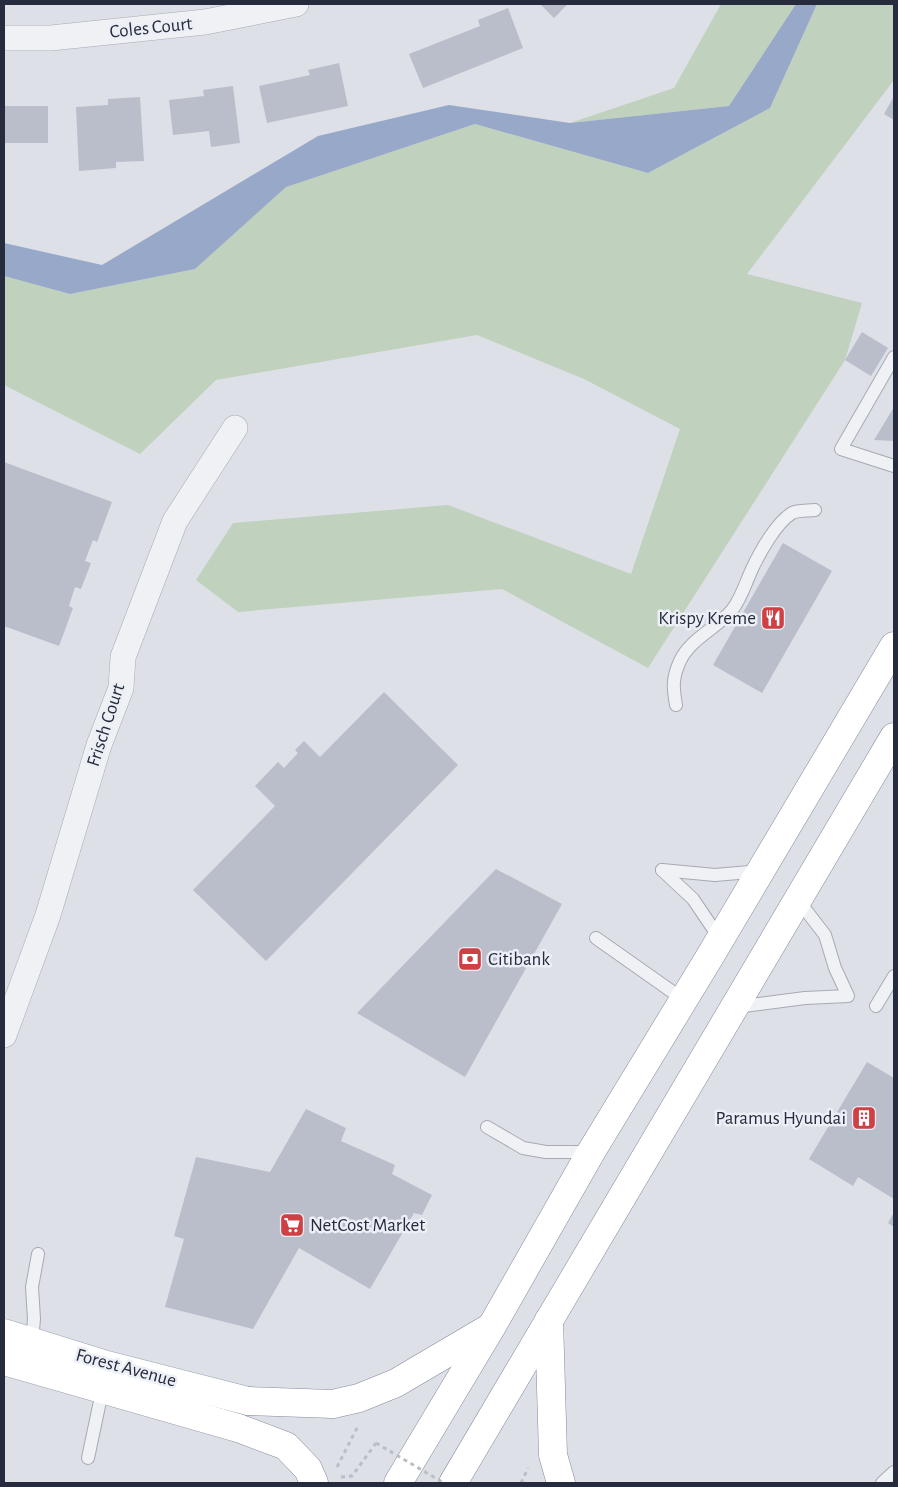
<svg xmlns="http://www.w3.org/2000/svg" width="898" height="1487" font-family="'Alegreya Sans',sans-serif">
<style>
.green{fill:#c0d1be}
.water{fill:#97a8c8}
.building{fill:#babeca}
.lines{fill:none;stroke-linecap:round;stroke-linejoin:round}
.service-casing{stroke:#a6aab4;stroke-width:14}
.minor-casing{stroke:#a6aab4;stroke-width:26}
.primary-casing{stroke:#9ca2b3;stroke-width:29}
.trunk-casing{stroke:#848b9d;stroke-width:29}
.path{stroke:#bbbec5;stroke-width:3;stroke-dasharray:4 4;stroke-linecap:butt}
.service{stroke:#f0f1f5;stroke-width:12}
.minor{stroke:#f0f1f5;stroke-width:25}
.primary{stroke:#fff;stroke-width:28}
.trunk{stroke:#fff;stroke-width:28}
.path-bridge{stroke:#bbbec5;stroke-width:3;stroke-dasharray:4 4;stroke-linecap:butt}
.labels{text-anchor:middle;dominant-baseline:central;stroke-width:5;stroke-linejoin:round;paint-order:stroke}
.street-label{font-size:19px;fill:#262c3d;stroke:#eceff5}
.poi-label{font-size:19px;fill:#262c3d;stroke:#eceff5;text-anchor:end}
</style>
<rect width="100%" height="100%" fill="#dde0e7"/>
<g class="green">
<polygon points="721,4 796,4 729,106 570,123 674,88"/>
<polygon points="817,4 894,4 894,80 747,274 862,303 845,360 648,668 502,589 238,612 196,580 233,523 448,505 631,574 680,429 584,379 477,335 216,380 140,454 4,385 4,276 70,294 195,269 285,187 475,124 648,173 770,108"/>
</g>
<polygon class="water" points="796,4 817,4 770,108 648,173 475,124 286,187 195,269 70,294 4,276 4,243 102,265 318,136 449,105 570,123 729,106"/>
<g class="building">
<polygon points="540,4 568,4 554,18"/>
<polygon points="508,8 523,48 423,88 409,54 480,26 478,20"/>
<polygon points="339,63 348,106 267,123 259,86 310,75 308,70"/>
<polygon points="233,86 240,143 211,147 209,131 173,135 169,100 204,96 203,90"/>
<polygon points="894,96 894,120 884,114"/>
<polygon points="140,97 144,161 116,162 116,168 79,171 76,107 108,105 108,99"/>
<rect x="4" y="106" width="44" height="37"/>
<polygon points="862,332 888,348 871,376 845,360"/>
<polygon points="894,407 894,441 874,440"/>
<polygon points="4,462 112,502 97,542 93,540 85,561 91,563 81,589 75,587 69,606 73,608 59,646 4,626"/>
<polygon points="783,543 832,571 762,693 713,665"/>
<polygon points="384,692 458,765 266,961 193,890 275,806 255,786 278,762 284,768 298,753 295,750 304,741 320,757"/>
<polygon points="496,869 562,904 465,1077 357,1013"/>
<polygon points="867,1062 894,1078 894,1199 858,1177 853,1186 809,1159"/>
<polygon points="306,1109 346,1128 341,1141 395,1165 392,1174 432,1195 422,1215 414,1213 370,1289 299,1248 253,1329 165,1307 184,1239 174,1236 196,1157 270,1172"/>
<polygon points="894,1212 894,1227 888,1223"/>
</g>
<g class="lines">
<defs>
<g id="service">
<polyline points="894,357 841,449 894,466"/>
<path d="M 676,705 C 673,688 672,678 680,661 C 690,639 717,628 732,610 C 741,599 746,582 752,569 C 760,552 776,523 792,513 C 798,510 808,511 815,510"/>
<polyline points="662,870 715,875 761,871"/>
<polyline points="662,870 693,899 720,939"/>
<polyline points="596,938 684,1000"/>
<polyline points="876,1006 894,976"/>
<polyline points="736,1007 805,998 848,996 835,968 825,935 798,900"/>
<polyline points="487,1127 523,1148 546,1152 591,1152"/>
<polyline points="32,1341 34,1319 32,1287 38,1254"/>
<polyline points="88,1458 103,1387"/>
<polyline points="882,1483 894,1472"/>
</g>
<g id="minor">
<polyline points="4,38 51,38 205,22 296,4"/>
<polyline points="4,1035 48,915 99,745 121,688 123,657 175,521 235,428"/>
</g>
<g id="primary">
<polyline points="4,1333 107,1365 248,1401"/>
<polyline points="4,1361 238,1428"/>
</g>
<g id="trunk">
<polyline points="549,1320 553,1455 561,1483"/>
<polyline points="248,1401 333,1404 359,1398 396,1383 491,1327"/>
<polyline points="238,1428 286,1446 308,1469 314,1483"/>
<polyline points="398,1483 492,1326 591,1152 709,958 894,646"/>
<polyline points="453,1483 894,737"/>
</g>
</defs>
<use href="#service" class="service-casing"/>
<use href="#minor" class="minor-casing"/>
<use href="#primary" class="primary-casing"/>
<use href="#trunk" class="trunk-casing"/>
<g class="path">
<polyline points="337,1467 358,1426"/>
<polyline points="341,1477 352,1476 376,1443"/>
<polyline points="521,1483 528,1468"/>
</g>
<use href="#service" class="service"/>
<use href="#minor" class="minor"/>
<use href="#primary" class="primary"/>
<use href="#trunk" class="trunk"/>
<polyline class="path-bridge" points="376,1443 444,1483"/>
</g>
<defs>
<symbol id="restaurant-square" viewBox="-11 -11 22 22"><rect x="-9" y="-9" width="18" height="18" rx="4" fill="#ce4043" stroke="#eceff5"/><path d="M-5-6h1v4h1v-4h1v4h1v-4h1v5L-1.5 .5V6h-2V.5L-5-1ZM5-6V6H3V1.5H1.5Q1.5-4 5-6Z" fill="#fff"/></symbol>
<symbol id="bank-square" viewBox="-11 -11 22 22"><rect x="-9" y="-9" width="18" height="18" rx="4" fill="#ce4043" stroke="#eceff5"/><path d="M-6-4H6V4H-6ZM0-2.3a2.3 2.3 0 1 0 0 4.6a2.3 2.3 0 1 0 0-4.6Z" fill="#fff"/></symbol>
<symbol id="building-square" viewBox="-11 -11 22 22"><rect x="-9" y="-9" width="18" height="18" rx="4" fill="#ce4043" stroke="#eceff5"/><path d="M-4-6H4V6H1V3H-1V6H-4ZM-2.5-4.3h1.7v1.8h-1.7ZM.8-4.3h1.7v1.8H.8ZM-2.5-1h1.7V.8h-1.7ZM.8-1h1.7V.8H.8Z" fill="#fff"/></symbol>
<symbol id="supermarket-square" viewBox="-11 -11 22 22"><rect x="-9" y="-9" width="18" height="18" rx="4" fill="#ce4043" stroke="#eceff5"/><path d="M-6-5.5h2.5l.6 2H6L4.5 2H-2.5L-4.4-4H-6ZM-1.5 3.2a1.3 1.3 0 1 0 .1 0ZM3 3.2a1.3 1.3 0 1 0 .1 0Z" fill="#fff"/></symbol>
</defs>
<g fill-rule="evenodd">
<use href="#restaurant-square" x="759" y="604" width="28" height="28"/>
<use href="#bank-square" x="456" y="945" width="28" height="28"/>
<use href="#building-square" x="850" y="1104" width="28" height="28"/>
<use href="#supermarket-square" x="278" y="1211" width="28" height="28"/>
</g>
<g class="labels">
<g class="street-label">
<text transform="translate(151 28) rotate(-6)">Coles Court</text>
<text transform="translate(106 725) rotate(-72)">Frisch Court</text>
<text transform="translate(126 1368) rotate(15)">Forest Avenue</text>
</g>
<g class="poi-label">
<text x="756" y="618">Krispy Kreme</text>
<text x="488" y="959" text-anchor="start">Citibank</text>
<text x="846" y="1118">Paramus Hyundai</text>
<text x="310" y="1225" text-anchor="start">NetCost Market</text>
</g>
</g>
<rect width="898" height="1487" fill="none" stroke="#262c3d" stroke-width="10"/>
</svg>
